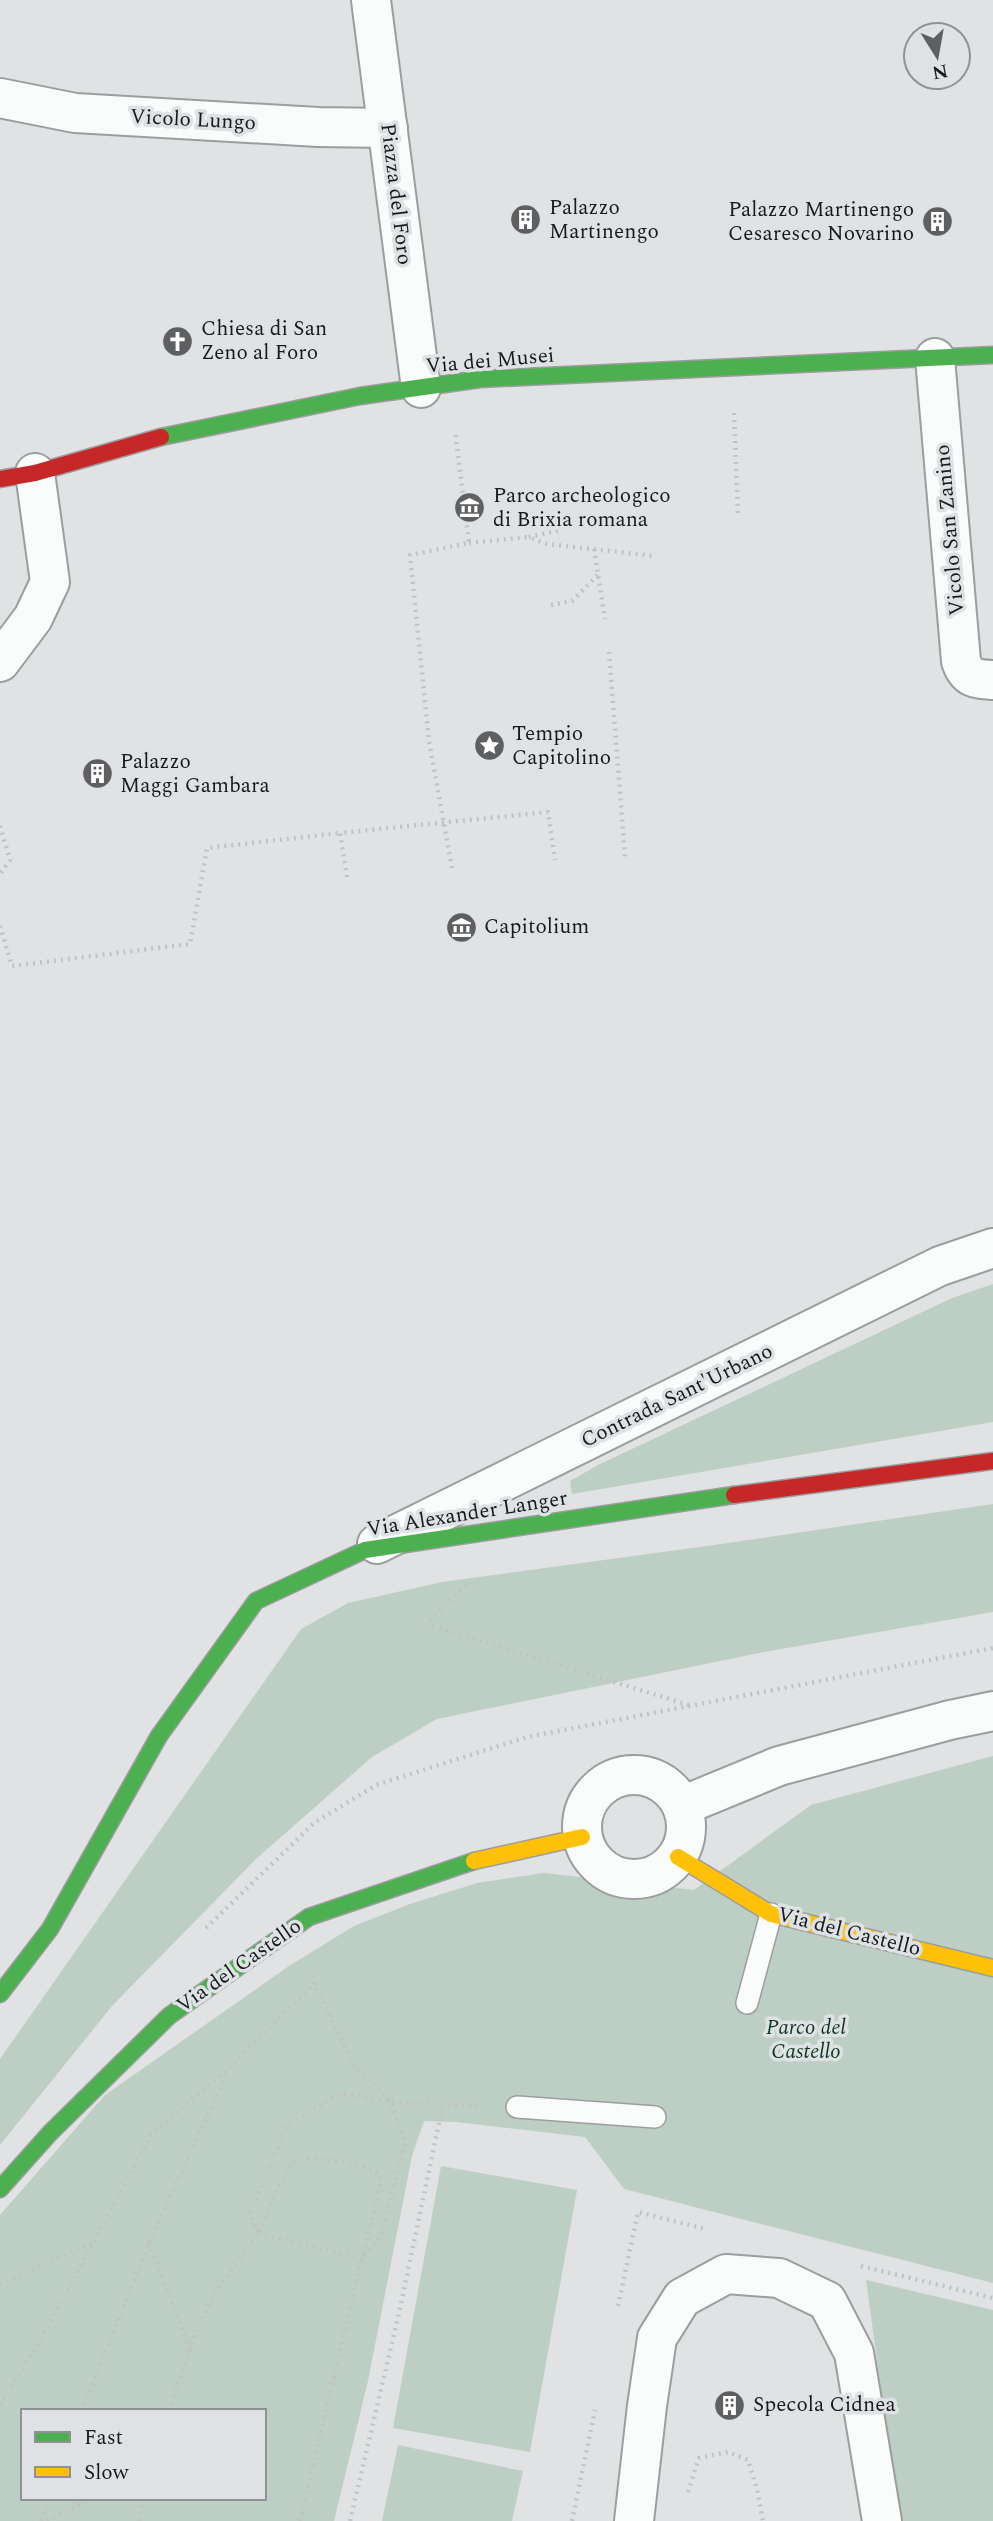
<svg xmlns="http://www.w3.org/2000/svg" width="993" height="2521" font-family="Spectral,serif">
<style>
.green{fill:#bdcfc4;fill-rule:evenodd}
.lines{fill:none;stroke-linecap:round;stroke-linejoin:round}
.lane-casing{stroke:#9c9d9e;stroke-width:24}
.street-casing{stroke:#9c9d9e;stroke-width:42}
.fast-casing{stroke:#9c9d9e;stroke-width:19}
.slow-casing{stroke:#9c9d9e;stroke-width:19}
.jam-casing{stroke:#9c9d9e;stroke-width:19}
.path{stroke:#c1c2c3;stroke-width:4.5;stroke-dasharray:2 5;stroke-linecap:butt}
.lane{stroke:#fafbfb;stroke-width:21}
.street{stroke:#fafbfb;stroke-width:38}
.fast{stroke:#4caf50;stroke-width:16}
.slow{stroke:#ffc107;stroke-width:16}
.jam{stroke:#c62828;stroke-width:16}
.labels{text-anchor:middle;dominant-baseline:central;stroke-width:7;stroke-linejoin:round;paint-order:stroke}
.street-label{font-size:21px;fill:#18191a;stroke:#dfe2e5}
.poi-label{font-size:21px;fill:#18191a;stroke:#dfe2e5;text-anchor:start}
.park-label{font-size:21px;font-style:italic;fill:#0f3620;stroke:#dfe2e5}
</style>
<rect width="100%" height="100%" fill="#e0e2e4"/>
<g class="green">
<polygon points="993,1284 993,1422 572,1494 570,1481 598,1465 952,1298"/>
<polygon points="993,1504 993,1612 764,1652 437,1719 372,1757 256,1859 112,2006 0,2145 0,2059 301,1629 348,1603 442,1582 707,1546"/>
<path d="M 993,1756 L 993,2283 L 624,2189 L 585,2137 L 456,2122 L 424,2121 L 412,2156 L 368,2381 L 334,2521 L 0,2521 L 0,2215 L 105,2095 L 289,1966 L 354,1926 L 410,1904 L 477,1883 L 544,1873 L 694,1890 L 811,1805 ZM 23,2411 L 264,2411 L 264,2498 L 23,2498 Z"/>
<polygon points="441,2166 577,2190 530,2452 393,2428"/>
<polygon points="866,2280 993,2310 993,2521 899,2521"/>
<polygon points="398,2445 523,2471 512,2521 382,2521"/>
</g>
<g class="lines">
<defs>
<g id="lane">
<polyline points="747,2003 771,1914"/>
<polyline points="517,2107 655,2117"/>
</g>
<g id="street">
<polyline points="371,0 421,388"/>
<polyline points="0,98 75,113 318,127 388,128"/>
<path d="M 935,358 L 961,661 C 967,679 976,679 993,680"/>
<polyline points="0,662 33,618 50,582 35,473"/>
<polyline points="377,1544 940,1266 993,1248"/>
<circle cx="634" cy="1827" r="52"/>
<polyline points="682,1806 779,1766 950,1720 993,1711"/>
<polyline points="634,2521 647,2406 657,2338 682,2298 726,2274 779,2278 827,2301 854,2353 882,2521"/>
</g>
<g id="fast">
<polyline points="161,437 360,396 480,379 993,355"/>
<polyline points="0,1994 50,1929 159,1736 256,1601 365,1550 734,1495"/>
<polyline points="0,2189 50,2133 169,2016 309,1917 474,1861"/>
</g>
<g id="slow">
<polyline points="678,1857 771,1914 993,1968"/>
<polyline points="474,1861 582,1837"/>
</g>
<g id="jam">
<polyline points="0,479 35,473 161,437"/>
<polyline points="734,1495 993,1461"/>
</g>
</defs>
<use href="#lane" class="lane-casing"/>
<use href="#street" class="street-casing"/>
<use href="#fast" class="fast-casing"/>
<use href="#slow" class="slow-casing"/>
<use href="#jam" class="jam-casing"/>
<g class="path">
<polyline points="734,413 738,513"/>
<polyline points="558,531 528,537 547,544 654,556"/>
<polyline points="469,543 528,537"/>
<polyline points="594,549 605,619"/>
<polyline points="551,605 572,601 598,575"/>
<polyline points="609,652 625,857"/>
<polyline points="0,826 10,860 0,874"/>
<polyline points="452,868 429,741 410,555 469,543 455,430"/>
<polyline points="347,877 340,833 548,812 555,860"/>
<polyline points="0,926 12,966 190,944 207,848 340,833"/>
<polyline points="466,1585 426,1624 689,1705"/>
<polyline points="206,1928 314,1823 376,1785 527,1737 993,1648"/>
<polyline points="258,2232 250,2213 287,2125 341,2093 391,2102 481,2106"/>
<polyline points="149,2243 190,2349"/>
<polyline points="861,2266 993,2298"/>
<polyline points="0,2284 92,2243"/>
<polyline points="618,2306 638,2212 706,2229"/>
<polyline points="0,2405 49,2325 152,2133 229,2068 314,1983 313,1974"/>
<polyline points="82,2411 149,2242 228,2071"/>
<path d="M 169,2411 C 182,2372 197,2322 219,2287 C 231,2268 249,2251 259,2231 C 268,2215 282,2170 297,2161 C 313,2153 365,2165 379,2174 L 380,2186 L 362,2259 L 258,2233"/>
<polyline points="688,2492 699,2458 728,2452 748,2460 757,2489 763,2521"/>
<polyline points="74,2498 78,2506"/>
<polyline points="41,2521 49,2498"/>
<polyline points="47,2521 93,2498"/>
<polyline points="139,2521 143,2498"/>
<polyline points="300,2521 362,2259 381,2236 405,2142 391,2102 354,2066 314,1983"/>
<polyline points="350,2521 399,2313 443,2104"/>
<polyline points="572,2521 595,2410"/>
</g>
<use href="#lane" class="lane"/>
<use href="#street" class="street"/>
<use href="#fast" class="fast"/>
<use href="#slow" class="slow"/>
<use href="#jam" class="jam"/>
</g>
<defs>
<symbol id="building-disc" viewBox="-11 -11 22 22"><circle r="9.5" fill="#5e5f61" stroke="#dfe2e5"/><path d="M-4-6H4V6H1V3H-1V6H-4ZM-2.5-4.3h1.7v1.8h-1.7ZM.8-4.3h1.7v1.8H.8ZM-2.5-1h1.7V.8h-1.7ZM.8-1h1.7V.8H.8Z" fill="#fff"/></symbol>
<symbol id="church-disc" viewBox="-11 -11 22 22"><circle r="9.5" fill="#5e5f61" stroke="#dfe2e5"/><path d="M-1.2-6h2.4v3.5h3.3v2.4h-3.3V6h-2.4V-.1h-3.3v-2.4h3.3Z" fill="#fff"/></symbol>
<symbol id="museum-disc" viewBox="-11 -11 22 22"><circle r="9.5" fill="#5e5f61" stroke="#dfe2e5"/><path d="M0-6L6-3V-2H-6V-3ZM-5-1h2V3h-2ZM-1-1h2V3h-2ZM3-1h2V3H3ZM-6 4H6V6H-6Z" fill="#fff"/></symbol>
<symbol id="sight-disc" viewBox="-11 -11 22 22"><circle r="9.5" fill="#5e5f61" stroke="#dfe2e5"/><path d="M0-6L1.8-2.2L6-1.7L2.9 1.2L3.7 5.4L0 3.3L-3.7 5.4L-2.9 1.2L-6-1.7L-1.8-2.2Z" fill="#fff"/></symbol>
</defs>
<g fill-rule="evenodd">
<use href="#building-disc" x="508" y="202" width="35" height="35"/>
<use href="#building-disc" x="920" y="204" width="35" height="35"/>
<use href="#church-disc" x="160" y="324" width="35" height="35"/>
<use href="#museum-disc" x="452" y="490" width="35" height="35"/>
<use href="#sight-disc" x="472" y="728" width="35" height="35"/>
<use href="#building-disc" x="80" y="756" width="35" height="35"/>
<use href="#museum-disc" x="444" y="910" width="35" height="35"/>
<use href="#building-disc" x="712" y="2388" width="35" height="35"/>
</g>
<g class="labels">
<g class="street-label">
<text transform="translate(193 120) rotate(3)">Vicolo Lungo</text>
<text transform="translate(396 194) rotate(83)">Piazza del Foro</text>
<text transform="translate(490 361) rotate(-5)">Via dei Musei</text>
<text transform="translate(950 530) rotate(-95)">Vicolo San Zanino</text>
<text transform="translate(677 1396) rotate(-26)">Contrada Sant'Urbano</text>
<text transform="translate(467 1514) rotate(-9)">Via Alexander Langer</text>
<text transform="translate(849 1932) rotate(14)">Via del Castello</text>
<text transform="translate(239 1966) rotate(-35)">Via del Castello</text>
</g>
<g class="poi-label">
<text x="549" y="208">Palazzo<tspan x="549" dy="24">Martinengo</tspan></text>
<text x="914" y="210" text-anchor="end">Palazzo Martinengo<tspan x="914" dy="24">Cesaresco Novarino</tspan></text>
<text x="201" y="329">Chiesa di San<tspan x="201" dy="24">Zeno al Foro</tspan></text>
<text x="493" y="496">Parco archeologico<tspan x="493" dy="24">di Brixia romana</tspan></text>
<text x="512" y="734">Tempio<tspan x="512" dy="24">Capitolino</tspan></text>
<text x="120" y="762">Palazzo<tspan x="120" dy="24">Maggi Gambara</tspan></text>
<text x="484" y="927">Capitolium</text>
<text x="753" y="2405">Specola Cidnea</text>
</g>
<g class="park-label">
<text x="806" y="2028">Parco del<tspan x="806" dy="24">Castello</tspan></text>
</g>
</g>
<rect x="21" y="2409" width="245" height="91" fill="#dfe2e5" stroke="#8f9294" stroke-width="2"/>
<rect x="35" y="2432" width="35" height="10" fill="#4caf50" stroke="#8f9294" stroke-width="2"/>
<text x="84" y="2444" font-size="21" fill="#18191a">Fast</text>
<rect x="35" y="2467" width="35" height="10" fill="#ffc107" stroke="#8f9294" stroke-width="2"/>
<text x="84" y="2479" font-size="21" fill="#18191a">Slow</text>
<g transform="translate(937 56) rotate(169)"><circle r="33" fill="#dfe2e5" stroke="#8f9294" stroke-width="2"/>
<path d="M0-5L12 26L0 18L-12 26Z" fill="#5e5f61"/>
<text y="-10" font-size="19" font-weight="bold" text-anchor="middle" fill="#18191a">N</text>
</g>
</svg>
